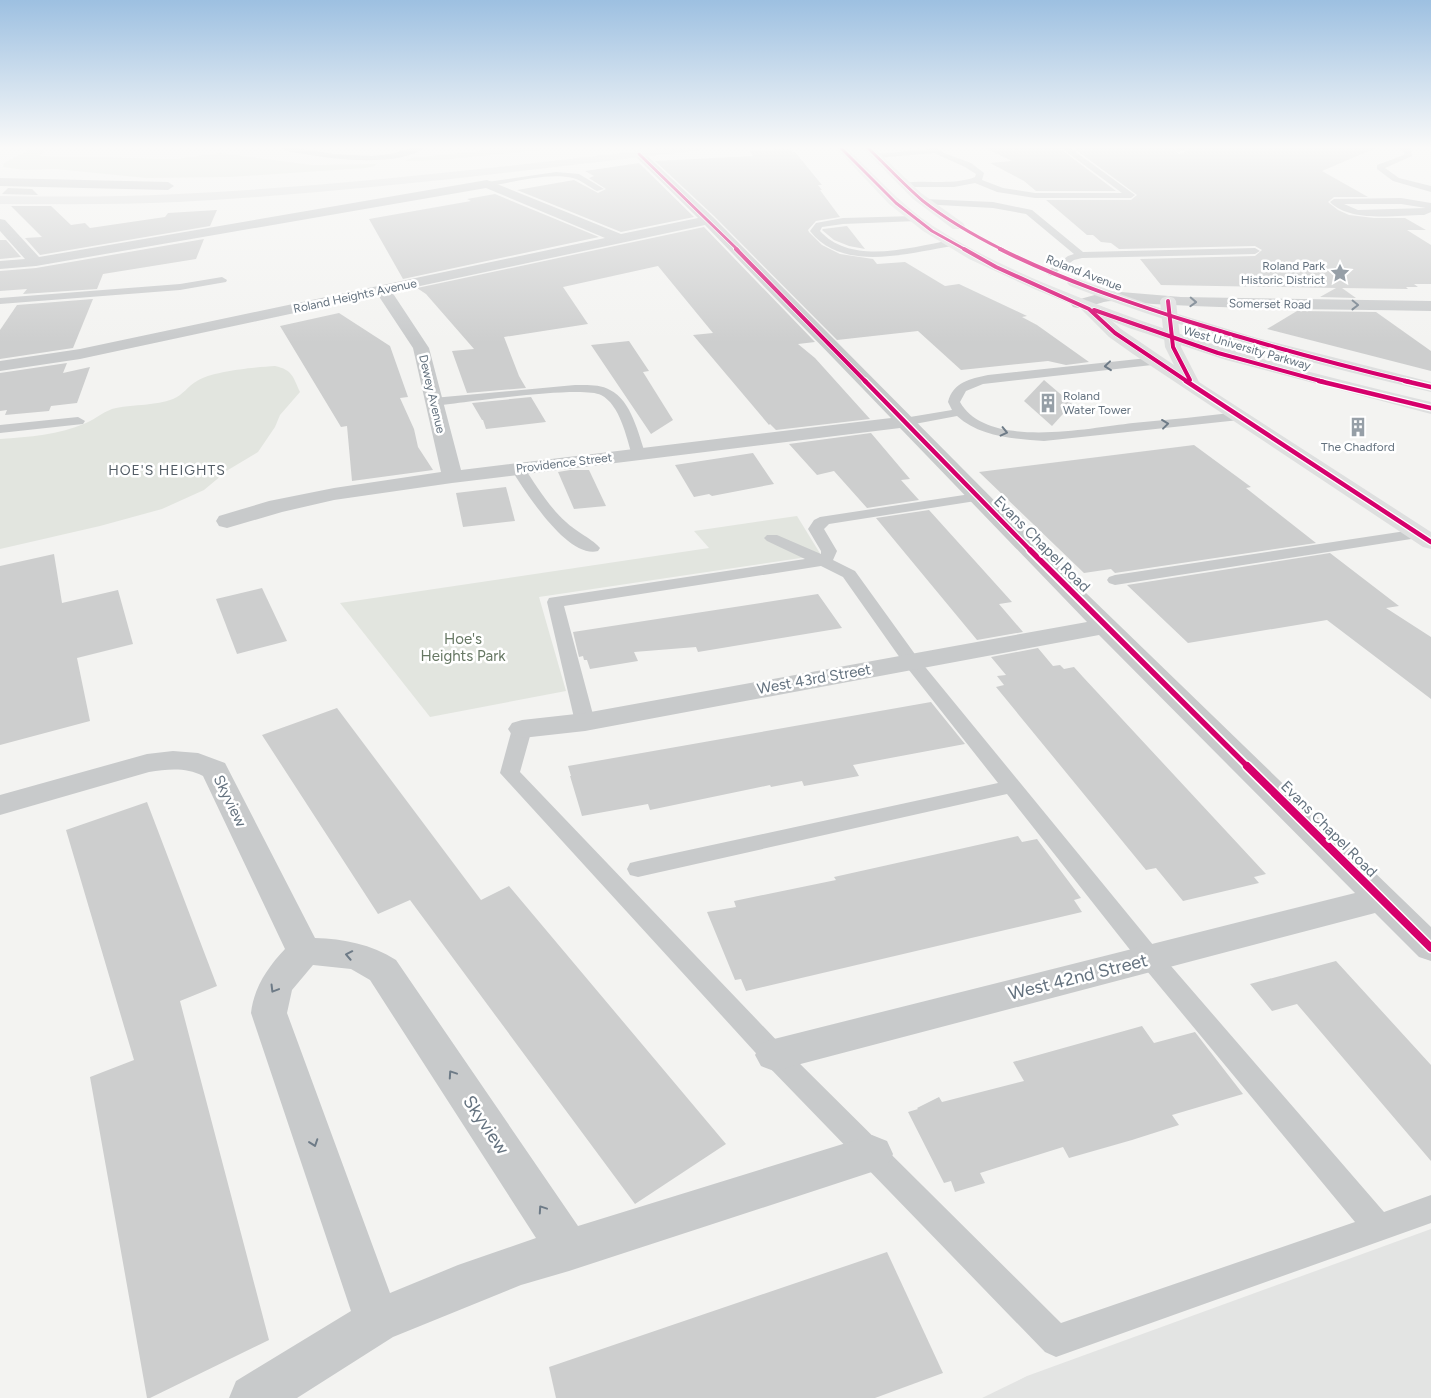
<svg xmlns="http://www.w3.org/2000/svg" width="1431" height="1398" font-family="Figtree,sans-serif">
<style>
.built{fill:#e3e4e3}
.green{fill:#e2e5df}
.building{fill:#cdcece}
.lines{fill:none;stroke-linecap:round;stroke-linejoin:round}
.lane{fill:#c8cacb;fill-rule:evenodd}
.street{fill:#c8cacb;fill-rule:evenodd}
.secondary{fill:#dedfdf;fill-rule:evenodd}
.primary{fill:#dedfdf;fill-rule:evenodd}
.cycleway-far4-casing{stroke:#fff;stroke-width:4.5}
.cycleway-far3-casing{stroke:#fff;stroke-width:5.5}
.cycleway-far2-casing{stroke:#fff;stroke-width:7}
.cycleway-far1-casing{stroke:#fff;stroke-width:9}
.cycleway-casing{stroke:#fff;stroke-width:11}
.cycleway-far4{stroke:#d6006c;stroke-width:3}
.cycleway-far3{stroke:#d6006c;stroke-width:4}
.cycleway-far2{stroke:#d6006c;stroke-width:4.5}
.cycleway-far1{stroke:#d6006c;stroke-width:5.5}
.cycleway{stroke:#d6006c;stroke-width:8}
.oneway{stroke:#6e7b87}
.labels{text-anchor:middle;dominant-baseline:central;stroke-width:5;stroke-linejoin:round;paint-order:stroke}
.far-poi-label{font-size:12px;fill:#64727f;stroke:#fff;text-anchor:end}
.far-street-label{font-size:12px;fill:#64727f;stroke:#fff}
.far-neighbourhood-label{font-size:14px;letter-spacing:1px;fill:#525c65;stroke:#fff}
.street-label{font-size:15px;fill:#64727f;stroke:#fff}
.park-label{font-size:15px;fill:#667763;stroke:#fff}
.near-street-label{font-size:18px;fill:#64727f;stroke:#fff}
</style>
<rect width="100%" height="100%" fill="#f3f3f1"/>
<polygon class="built" points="1431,1229 1431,1398 982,1398 1027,1376"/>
<g class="green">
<polygon points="498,147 569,147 442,160 405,161 411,158 479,151"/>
<polygon points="37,149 44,151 40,156 176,159 220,153 312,165 376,164 375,166 365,168 230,177 146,178 56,169 24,170 3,167 4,163 29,150"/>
<path d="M 275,366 C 293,370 293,377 300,392 L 280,415 L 275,427 L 258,452 L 228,470 L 204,490 L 162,509 L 100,526 L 0,549 L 0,439 C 29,437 59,435 86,423 C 96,419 105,410 116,408 C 135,404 155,406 173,399 C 183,395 188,386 197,381 C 212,371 257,367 275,366 Z"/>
<polygon points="797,516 821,555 539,597 566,691 430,717 340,603 709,548 694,531"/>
</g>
<g class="building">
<polygon points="983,147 1058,147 1116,191 1036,191 1024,181 990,163 1012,161"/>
<polygon points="1072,147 1171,147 1179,154 1187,151 1184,147 1378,147 1322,171 1368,197 1334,197 1328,202 1338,210 1349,215 1374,218 1405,218 1426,230 1407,230 1431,245 1431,284 1414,284 1418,287 1406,287 1408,289 1342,288 1356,298 1320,297 1336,288 1161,285 1140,259 1255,256 1262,250 1255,246 1119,249 1111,243 1101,242 1093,235 1087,235 1046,200 1131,200 1137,195"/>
<polygon points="790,149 792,152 795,152 822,185 818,185 822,190 820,190 840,217 816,221 808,230 809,232 822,245 840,254 873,259 877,264 905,262 945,286 959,284 1027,316 1022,317 1037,325 1089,362 1066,365 1048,361 961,370 918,331 837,340 714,216 655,161 753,156 749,150"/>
<polygon points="639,163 694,217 621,232 517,190 574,180 598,193 606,189 589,178 594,176 585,171"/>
<polygon points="8,188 32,189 38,195 2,194"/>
<polygon points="495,194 599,237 403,279 369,219 471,201 467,199"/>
<polygon points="11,206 51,206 71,225 85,223 90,228 165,217 168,213 217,210 210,226 40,255 25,238 42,237"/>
<polygon points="847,226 865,249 849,246 834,240 822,230 823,229"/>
<polygon points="704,227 815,342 798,344 815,358 870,419 776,430 770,424 769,425 693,335 713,333 658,266 563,287 588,324 504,337 519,376 526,388 467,393 452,351 474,349 426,294 417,288"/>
<polygon points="204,239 196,259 103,274 97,289 23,294 27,289 0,291 0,271 36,268"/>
<polygon points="0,240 6,240 21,257 0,259"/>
<polygon points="93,299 73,348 0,359 0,330 17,305"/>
<polygon points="1297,311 1376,312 1431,351 1431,371 1267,329"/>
<polygon points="339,313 390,346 408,397 400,398 414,429 418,447 433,470 352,481 347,426 341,427 280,326"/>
<polygon points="629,341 649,371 643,372 673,420 651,434 591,345"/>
<polygon points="67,363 63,373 90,367 77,403 51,406 49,411 5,415 7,410 0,411 0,373"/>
<polygon points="1044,380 1072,404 1052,426 1024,401"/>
<polygon points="531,397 546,422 486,429 483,420 482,420 472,403"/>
<polygon points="871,433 910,479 901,480 919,500 867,508 834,471 817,475 789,444"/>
<polygon points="1194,445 1251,487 1246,488 1316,543 1115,573 1111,569 1084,573 979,472"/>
<polygon points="753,453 774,484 712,496 709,494 694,497 675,465"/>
<polygon points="570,470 589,470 606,506 574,509 558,472"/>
<polygon points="506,487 515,521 463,527 456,493"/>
<polygon points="929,510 1012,602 999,604 1023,632 977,640 876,518"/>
<polygon points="1330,553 1399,606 1386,608 1431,637 1431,699 1327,620 1188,643 1127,585"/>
<polygon points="54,554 62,603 118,590 133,644 77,658 90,721 0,745 0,566"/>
<polygon points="262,588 287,641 237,654 216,599"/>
<polygon points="818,594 842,628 698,652 696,647 634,652 638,661 590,669 587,660 584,660 583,656 579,657 573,632"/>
<polygon points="1038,648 1053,666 1060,665 1064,669 1074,667 1083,677 1266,874 1254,877 1259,883 1183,901 1156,868 1146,870 996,687 1004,685 997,676 1006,675 991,657"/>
<polygon points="931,702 965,744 853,765 859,776 804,786 802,781 771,787 770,785 650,810 648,804 582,816 570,776 571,776 568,766"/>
<polygon points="337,708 481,900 509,886 726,1144 635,1204 410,900 378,914 262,735"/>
<polygon points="147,802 217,986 180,1001 269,1340 150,1398 147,1398 90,1077 134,1060 66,830"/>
<polygon points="1018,836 1022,842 1037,839 1081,898 1074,900 1082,912 746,991 741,979 735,980 707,912 736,907 734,901 836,880 834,877"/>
<polygon points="1336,961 1431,1065 1431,1161 1297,1004 1272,1011 1250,984"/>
<polygon points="1142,1026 1154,1043 1195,1032 1243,1094 1172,1115 1179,1125 1132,1140 1069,1158 1063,1147 980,1173 985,1183 955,1192 951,1181 944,1183 908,1112 918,1109 917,1108 939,1097 942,1102 1024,1081 1013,1062"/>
<polygon points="887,1252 943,1373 875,1398 556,1398 549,1367"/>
</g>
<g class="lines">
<g class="lane">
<path d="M 279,147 L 292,147 L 334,154 L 372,156 L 390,154 L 416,147 L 426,147 C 400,167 336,160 305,154 C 297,153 286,152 279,147 Z"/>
<path d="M 927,147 L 935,147 L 944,153 L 971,163 L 984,173 L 982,180 L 1003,188 L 1035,193 L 1122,193 L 1060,147 L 1069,147 L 1135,195 L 1131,198 L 1035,198 L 997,192 L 975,183 L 954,187 L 903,187 L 903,183 C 927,179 952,186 975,177 L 976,174 L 965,167 L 934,153 L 876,158 L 872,156 L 876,154 L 929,149 Z"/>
<polygon points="1173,147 1181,147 1185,150 1178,152"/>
<polygon points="1397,147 1406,147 1411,149 1412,156 1385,168 1399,178 1431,186 1431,192 1393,181 1377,169 1377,165 1404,155 1404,152"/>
<path d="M 556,172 L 579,174 L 604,189 L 597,191 C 589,187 581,180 573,178 C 548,172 512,183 487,186 L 483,184 L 487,182 Z"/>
<path d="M 1401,198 L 1431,203 L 1431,212 L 1424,215 C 1396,215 1351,223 1330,202 L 1334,199 ZM 1344,204 L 1401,204 L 1426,208 L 1358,210 Z"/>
<polygon points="924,199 993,202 1032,210 1083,252 1255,248 1260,251 1255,254 1082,258 1074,260 1051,276 1046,273 1047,271 1068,256 1074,254 1026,214 993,208 921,204 921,200"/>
<path d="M 914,216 L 917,217 L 917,221 L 843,224 L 822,227 L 820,231 C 852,266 911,247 952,240 L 957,243 L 952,246 C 908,253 843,273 810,231 L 816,223 L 843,218 Z"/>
<polygon points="222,277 227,280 226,282 180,290 0,304 0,298 180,284"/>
<path d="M 1157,357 L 1161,358 L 1163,361 L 1161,364 L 983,384 L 966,391 L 960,402 C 987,450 1088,428 1133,423 C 1168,420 1204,416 1239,412 L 1245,416 L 1239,420 L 1044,441 C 1015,439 980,437 957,416 L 904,426 L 897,422 L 904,418 L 952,410 L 948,402 C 953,382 970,379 988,375 Z"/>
<path d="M 575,385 C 586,385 600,384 610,390 C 632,401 638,434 646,455 L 644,458 L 634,458 L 632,455 C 626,436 620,405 601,395 C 581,385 462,403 433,406 L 427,402 L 433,398 Z"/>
<polygon points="78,417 85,421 83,424 0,433 0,425"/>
<path d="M 518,465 L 523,466 C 536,485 548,506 566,522 C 574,530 595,541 600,548 L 598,551 C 567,559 525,491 511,469 Z"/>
<polygon points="977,493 982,494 984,497 982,500 829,524 824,529 837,551 833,560 855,571 917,657 1158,951 1384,1212 1431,1195 1431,1223 1056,1357 1045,1352 765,1063 500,773 512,729 515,725 522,723 529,725 532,729 520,772 783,1047 1061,1323 1355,1222 1142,965 1007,794 638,877 630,875 627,869 630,863 638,861 998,783 905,665 843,577 821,566 564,606 595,722 592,726 585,728 578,726 575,722 547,602 549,598 805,559 767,541 764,538 767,535 777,535 821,554 821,551 808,529 814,520 820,517"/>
<polygon points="1419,529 1424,531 1427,534 1424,537 1115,585 1109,583 1107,580 1109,577 1115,575"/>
</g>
<g class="street">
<path d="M 639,151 L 643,152 L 713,217 L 1087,594 L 1431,927 L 1431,961 L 1419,957 L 1375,913 L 774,1071 L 761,1066 L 755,1055 L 761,1044 L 774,1039 L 1355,893 L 1099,635 L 585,731 L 522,738 L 512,735 L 508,729 L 512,723 L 522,720 L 585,713 L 1087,622 L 900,428 L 452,483 L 334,500 L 282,512 L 227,528 L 219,526 L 216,521 L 219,516 L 269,501 L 334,488 L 441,472 L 413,348 L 378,295 L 80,359 L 0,371 L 0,361 L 80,349 L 605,238 L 486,188 L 36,266 L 0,269 L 0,261 L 25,259 L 0,231 L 0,219 L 5,220 L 39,257 L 487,180 L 621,234 L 698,218 L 635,156 L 633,154 ZM 705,225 L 891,418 L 461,470 L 429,348 L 392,292 Z"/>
<polygon points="0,178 168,182 174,186 168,190 0,186"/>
<path d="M 1109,291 L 1181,297 L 1431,301 L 1431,311 C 1325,309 1220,310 1114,301 C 1100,300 1087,311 1073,307 L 1071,304 L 1073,301 Z"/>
<path d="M 173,751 L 198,753 L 225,763 L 315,938 C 344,939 371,944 396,960 L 578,1226 L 872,1135 L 887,1141 L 893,1154 L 887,1167 L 569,1271 L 521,1285 L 393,1337 L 297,1398 L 229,1398 L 236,1381 L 351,1311 L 251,1013 C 254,987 268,967 285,949 L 203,776 C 186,767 168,769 149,772 L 0,815 L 0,795 L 147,754 ZM 313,965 L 351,969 L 370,980 L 536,1238 L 458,1265 L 390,1293 L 287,1013 L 292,990 Z"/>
</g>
<polygon class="secondary" points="1168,296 1174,298 1176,301 1181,347 1199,382 1431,532 1431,549 1423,547 1133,354 1109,337 1081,309 1083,306 1095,306 1121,329 1174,365 1165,347 1160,301 1162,298"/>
<g class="primary">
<path d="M 674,147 L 706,147 L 701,150 C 527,170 353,193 178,202 C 119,205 59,204 0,204 L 0,196 C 59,197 118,197 178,194 C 344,186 509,166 674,147 Z"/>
<path d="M 835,147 L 846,147 C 874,174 900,204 933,226 C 973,252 1017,272 1061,290 C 1181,340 1305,372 1431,402 L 1431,414 L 1226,360 L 1129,328 L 1034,289 L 969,259 L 923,231 L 889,204 Z"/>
<polygon points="862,147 873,147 921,193 963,223 965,226 963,229 953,229 913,199"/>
<path d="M 1075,278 L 1168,311 L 1257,338 L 1431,382 L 1431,392 C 1308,363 1188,331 1070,286 L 1067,283 L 1070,280 Z"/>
</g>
<defs>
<g id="cycleway-far4">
<polyline points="840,147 896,203 932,231 966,250"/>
<path d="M 867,147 C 886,165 903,184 923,201 C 947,220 975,236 1003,250"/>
<polyline points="639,154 738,250"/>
</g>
<g id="cycleway-far3">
<polyline points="736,249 866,382"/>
<polyline points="964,249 996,267 1089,309 1115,333 1188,382"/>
<path d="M 1000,249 C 1060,279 1124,301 1187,321 C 1261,344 1335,364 1410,382"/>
<polyline points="1168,301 1173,347 1190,380"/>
<polyline points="1094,310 1218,353 1324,382"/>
</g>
<g id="cycleway-far2">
<polyline points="865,381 1031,551"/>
<polyline points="1186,381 1431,542"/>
<polyline points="1319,381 1431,408"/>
<polyline points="1405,381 1431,387"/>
</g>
<polyline id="cycleway-far1" points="1030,550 1248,767"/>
<polyline id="cycleway" points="1247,766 1431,948"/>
</defs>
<use href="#cycleway-far4" class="cycleway-far4-casing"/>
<use href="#cycleway-far3" class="cycleway-far3-casing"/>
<use href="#cycleway-far2" class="cycleway-far2-casing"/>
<use href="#cycleway-far1" class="cycleway-far1-casing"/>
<use href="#cycleway" class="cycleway-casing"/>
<use href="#cycleway-far4" class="cycleway-far4"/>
<use href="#cycleway-far3" class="cycleway-far3"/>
<use href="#cycleway-far2" class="cycleway-far2"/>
<use href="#cycleway-far1" class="cycleway-far1"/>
<use href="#cycleway" class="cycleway"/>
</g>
<defs><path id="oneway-chevron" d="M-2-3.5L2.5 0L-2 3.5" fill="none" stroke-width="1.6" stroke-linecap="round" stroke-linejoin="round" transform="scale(1.25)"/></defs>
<g class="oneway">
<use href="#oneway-chevron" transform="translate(1193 302) rotate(2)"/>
<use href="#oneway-chevron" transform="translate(1355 305) rotate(1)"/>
<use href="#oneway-chevron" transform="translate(1108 366) rotate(174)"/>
<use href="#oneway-chevron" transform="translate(1165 424) rotate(-7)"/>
<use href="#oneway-chevron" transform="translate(1004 432) rotate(13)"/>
<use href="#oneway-chevron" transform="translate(349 955) rotate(-169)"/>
<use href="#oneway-chevron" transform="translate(274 989) rotate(121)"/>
<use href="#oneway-chevron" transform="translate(452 1074) rotate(-124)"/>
<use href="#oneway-chevron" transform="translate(314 1143) rotate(71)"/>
<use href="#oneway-chevron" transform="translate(542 1209) rotate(-124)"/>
</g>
<linearGradient id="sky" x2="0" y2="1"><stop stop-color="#9dc0e1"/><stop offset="0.43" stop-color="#fafaf9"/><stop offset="1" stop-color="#fafaf9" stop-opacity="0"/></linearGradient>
<rect width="1431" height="343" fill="url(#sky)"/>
<defs>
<symbol id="sight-bare" viewBox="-9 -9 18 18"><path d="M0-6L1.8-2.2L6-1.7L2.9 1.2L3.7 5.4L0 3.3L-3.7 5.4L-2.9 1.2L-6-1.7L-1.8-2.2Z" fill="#969fa7" stroke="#fff" stroke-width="2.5" paint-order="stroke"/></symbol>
<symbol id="building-bare" viewBox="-9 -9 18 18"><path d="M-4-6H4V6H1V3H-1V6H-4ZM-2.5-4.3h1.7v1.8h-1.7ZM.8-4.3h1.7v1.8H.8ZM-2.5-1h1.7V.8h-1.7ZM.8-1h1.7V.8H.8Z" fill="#969fa7" stroke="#fff" stroke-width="2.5" paint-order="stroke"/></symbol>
</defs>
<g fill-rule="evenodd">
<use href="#sight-bare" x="1326" y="259" width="28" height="28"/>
<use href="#building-bare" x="1034" y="389" width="28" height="28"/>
<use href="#building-bare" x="1344" y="413" width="28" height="28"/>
</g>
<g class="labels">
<g class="far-poi-label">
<text x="1325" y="266">Roland Park<tspan x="1325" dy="14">Historic District</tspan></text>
<text x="1063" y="396" text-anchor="start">Roland<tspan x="1063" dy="14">Water Tower</tspan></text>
<text x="1358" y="447" text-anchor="middle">The Chadford</text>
</g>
<g class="far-street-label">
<text transform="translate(1084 273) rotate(21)">Roland Avenue</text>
<text transform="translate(355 296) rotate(-12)">Roland Heights Avenue</text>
<text transform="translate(1270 304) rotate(1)">Somerset Road</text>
<text transform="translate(1247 348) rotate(16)">West University Parkway</text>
<text transform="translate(432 394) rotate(77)">Dewey Avenue</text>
<text transform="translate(564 463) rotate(-7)">Providence Street</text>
</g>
<g class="far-neighbourhood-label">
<text x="167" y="470">HOE'S HEIGHTS</text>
</g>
<g class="street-label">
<text transform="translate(1042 544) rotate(45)">Evans Chapel Road</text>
<text transform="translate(814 679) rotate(-10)">West 43rd Street</text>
<text transform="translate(230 801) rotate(64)">Skyview</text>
<text transform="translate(1329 829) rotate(45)">Evans Chapel Road</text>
</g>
<g class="park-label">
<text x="463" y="639">Hoe's<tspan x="463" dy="17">Heights Park</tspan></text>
</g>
<g class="near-street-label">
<text transform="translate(1078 977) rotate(-14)">West 42nd Street</text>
<text transform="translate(486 1125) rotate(56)">Skyview</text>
</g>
</g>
</svg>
